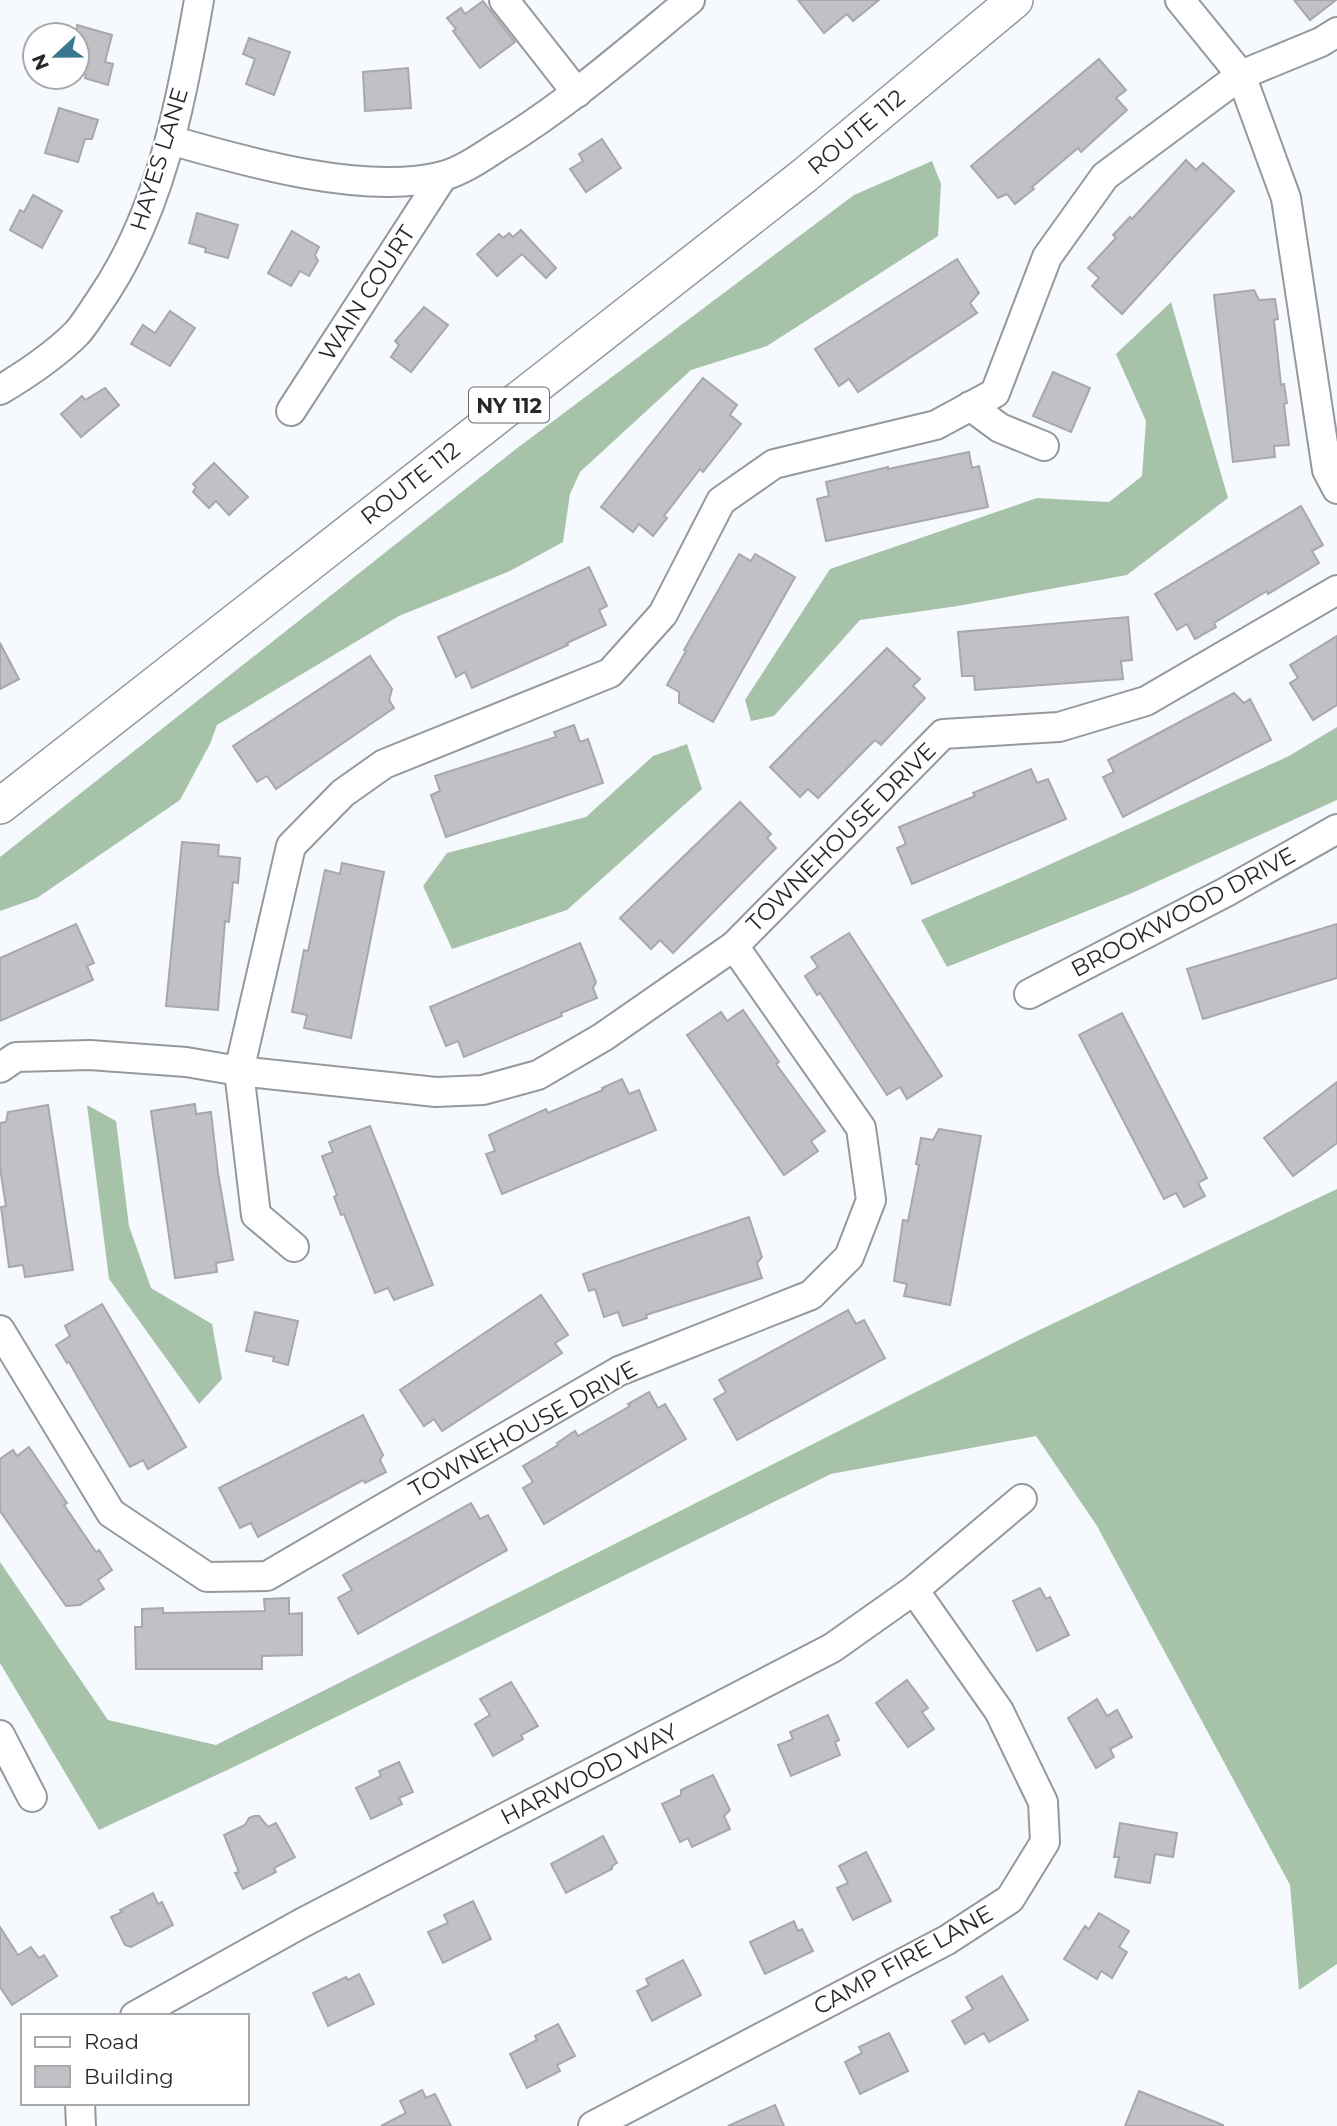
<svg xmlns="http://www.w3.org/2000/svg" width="1337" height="2126" font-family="Montserrat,sans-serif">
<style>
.forest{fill:#a6c3aa}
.building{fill:#c0c0c5;stroke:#a8a7ac;stroke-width:2}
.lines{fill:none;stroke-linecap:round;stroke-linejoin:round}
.minor-casing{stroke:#95999d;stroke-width:32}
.major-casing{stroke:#95999d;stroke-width:38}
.minor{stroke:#fff;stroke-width:28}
.major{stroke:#fff;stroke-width:35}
.labels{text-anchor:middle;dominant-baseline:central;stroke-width:5;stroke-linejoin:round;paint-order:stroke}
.shield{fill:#fff;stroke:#67686a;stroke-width:2}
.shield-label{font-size:21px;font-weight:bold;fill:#26282a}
.street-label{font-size:23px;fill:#26282a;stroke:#fff}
</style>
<rect width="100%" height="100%" fill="#f6faff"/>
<g class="forest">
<polygon points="932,161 941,184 938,236 767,346 691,370 580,472 570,494 563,542 510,571 399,616 217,725 210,744 180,800 37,898 0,911 0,857 516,449 854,195"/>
<polygon points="1171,302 1228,498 1127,575 958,606 860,620 774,716 751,721 745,700 830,569 1037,498 1109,502 1142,476 1146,421 1116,354"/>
<polygon points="1337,727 1337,800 1132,893 947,967 921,920 1022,877 1289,756"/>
<polygon points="687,744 702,789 567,910 452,949 423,886 447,853 586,817 653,756"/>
<polygon points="87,1105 116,1121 129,1226 151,1288 212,1324 222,1379 199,1404 109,1279"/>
<polygon points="1337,1189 1337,1964 1299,1990 1290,1885 1097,1526 1036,1436 831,1474 240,1764 99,1830 0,1663 0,1562 108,1720 216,1745 1031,1334"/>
</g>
<g class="building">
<polygon points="798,0 879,0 853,21 847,14 824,33"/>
<polygon points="1294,0 1336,0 1310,20"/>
<polygon points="483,1 515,42 480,68 453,31 456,29 447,18 461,8 465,14"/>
<polygon points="77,25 112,35 105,62 113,64 108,85 85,78 86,75 77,72"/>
<polygon points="249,38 290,52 274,95 246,84 255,59 243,54"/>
<polygon points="1099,59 1126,90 1116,98 1127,110 1081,152 1078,148 1032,187 1034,189 1015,204 1007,194 998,198 971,166"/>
<polygon points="408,68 411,108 365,111 363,72"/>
<polygon points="59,108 98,120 92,139 85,139 78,162 45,153"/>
<polygon points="602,139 621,168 586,192 570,169 583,161 579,154"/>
<polygon points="1186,160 1196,170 1203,163 1234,191 1122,314 1092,286 1099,278 1088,268 1116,238 1113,235 1130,217 1132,219"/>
<polygon points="33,195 62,211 42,248 10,230 20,210 24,212"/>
<polygon points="197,213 238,225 228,258 205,252 206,248 189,243"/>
<polygon points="521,230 556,268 546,278 522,254 497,276 477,254 499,234 503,238 509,233 513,237"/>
<polygon points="292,231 319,247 315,255 318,261 309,276 300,271 291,286 268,273"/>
<polygon points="957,259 979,293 970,303 977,313 858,392 849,379 839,386 815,349"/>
<polygon points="1254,290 1259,300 1275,299 1278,319 1274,320 1281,385 1284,384 1287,403 1284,404 1289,445 1274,446 1275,457 1233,462 1214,295"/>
<polygon points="424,307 448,325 411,372 391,357 399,345 395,341"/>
<polygon points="170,311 195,328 170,366 131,344 143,325 155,333"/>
<polygon points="1053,372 1090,388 1071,432 1033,416"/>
<polygon points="703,378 737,405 730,415 741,424 703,472 700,469 664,516 667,518 653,536 639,524 633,532 601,507"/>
<polygon points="105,388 119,405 81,437 61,414 82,396 85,400"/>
<polygon points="969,452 972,468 979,466 988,507 826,541 817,499 829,496 826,482 888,467 888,469"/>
<polygon points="214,463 248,497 229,515 216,501 209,508 193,492 196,487 193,484"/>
<polygon points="1301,506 1323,545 1312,551 1319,563 1268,594 1267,591 1214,623 1216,627 1195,639 1187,624 1177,630 1155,594"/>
<polygon points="739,554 751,561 755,554 795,577 713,722 679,703 679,692 667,685 686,651 684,650"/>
<polygon points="589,567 607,606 599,610 606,625 567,643 568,645 472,688 465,672 456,677 438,637"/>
<polygon points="1128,617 1132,660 1121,661 1123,679 975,690 974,676 962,676 958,632"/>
<polygon points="1337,636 1337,705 1313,720 1290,683 1298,678 1290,665"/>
<polygon points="0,643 19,679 0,689"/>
<polygon points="887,648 920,679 913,686 925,698 881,745 875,740 818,798 808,789 800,797 770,767"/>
<polygon points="370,656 392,689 389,700 394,708 276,789 267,776 257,782 233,746"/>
<polygon points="1234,693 1244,703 1250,699 1271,740 1123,817 1103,777 1114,772 1108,760"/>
<polygon points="574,725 580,742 588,739 603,783 446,837 431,795 440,791 435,776 556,737 554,732"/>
<polygon points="1031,769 1037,783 1048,779 1066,819 912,884 897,848 906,844 899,827 975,796 973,793"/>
<polygon points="740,802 771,834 767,838 776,848 673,953 660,940 651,949 620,918"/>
<polygon points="182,842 219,845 218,856 240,858 238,883 233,882 229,922 225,921 218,1010 166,1006"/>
<polygon points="342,863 384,872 351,1038 304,1028 307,1015 292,1012 304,950 308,951 325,870 340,874"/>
<polygon points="76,924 94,963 87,966 93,980 0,1021 0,958"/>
<polygon points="1337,924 1337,978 1203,1019 1187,969"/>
<polygon points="849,933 942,1076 907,1099 900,1087 887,1095 820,993 817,995 805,976 818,967 811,957"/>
<polygon points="580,943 596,982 593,988 597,998 561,1013 562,1016 464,1057 458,1041 446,1046 430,1007"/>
<polygon points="743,1010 779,1062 776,1064 825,1131 811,1141 818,1151 784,1175 687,1035 721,1012 727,1021"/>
<polygon points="1122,1013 1207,1178 1198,1183 1205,1196 1184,1207 1176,1193 1164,1199 1079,1035"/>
<polygon points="622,1079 629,1094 639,1090 656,1130 502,1194 486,1154 495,1151 489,1135 546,1109 548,1113 603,1090 602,1088"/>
<polygon points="1337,1082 1337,1143 1293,1176 1264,1138"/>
<polygon points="195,1104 196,1114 211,1112 218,1173 233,1260 216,1263 217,1272 175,1278 151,1111"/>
<polygon points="48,1105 73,1270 25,1277 23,1265 9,1267 1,1207 6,1206 0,1168 0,1123 6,1122 8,1112"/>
<polygon points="370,1126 433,1285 394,1300 388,1288 375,1293 344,1214 341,1215 334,1197 337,1195 322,1156 333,1152 329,1142"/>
<polygon points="939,1129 981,1136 950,1305 904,1296 907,1284 894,1281 903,1220 908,1221 919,1165 916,1164 921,1138 933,1140"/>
<polygon points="749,1217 762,1257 757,1263 762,1278 646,1315 647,1318 623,1326 618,1312 604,1317 595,1289 589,1291 583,1274"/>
<polygon points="541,1295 568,1335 555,1343 562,1353 442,1431 434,1419 424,1426 400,1390"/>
<polygon points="102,1304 186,1447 148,1469 143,1460 130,1467 69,1362 67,1363 56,1345 70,1336 65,1326"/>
<polygon points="848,1310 856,1324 864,1320 885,1358 737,1440 714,1399 726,1392 719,1380"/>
<polygon points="255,1312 298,1321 288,1365 273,1361 274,1357 246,1351"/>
<polygon points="649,1392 658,1408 665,1404 686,1439 544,1524 523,1488 533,1482 523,1466 558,1445 557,1443 575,1431 578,1436 630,1406 628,1404"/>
<polygon points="363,1415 383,1455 380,1460 386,1472 365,1483 363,1480 258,1537 251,1523 240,1528 219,1488"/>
<polygon points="29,1447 67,1503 64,1505 96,1552 99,1550 112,1570 98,1580 104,1589 80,1605 66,1606 0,1511 0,1459 13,1450 17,1456"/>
<polygon points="471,1503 480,1519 488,1515 507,1550 358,1634 338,1598 352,1590 343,1575"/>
<polygon points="1040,1588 1046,1599 1050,1597 1069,1635 1037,1651 1013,1601"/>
<polygon points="289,1598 289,1614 302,1613 302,1655 262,1656 262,1669 136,1669 135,1627 142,1627 142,1609 163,1608 163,1613 265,1611 264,1599"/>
<polygon points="907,1680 928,1708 922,1712 934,1729 908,1747 876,1703"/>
<polygon points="511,1682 538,1726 521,1735 523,1739 493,1756 475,1724 490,1715 480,1699"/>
<polygon points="1097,1699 1107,1716 1117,1710 1132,1737 1110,1749 1114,1757 1096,1768 1068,1718"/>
<polygon points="828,1715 839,1740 835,1742 840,1755 791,1776 778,1745 793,1739 790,1732"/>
<polygon points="399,1762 413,1792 399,1798 402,1804 371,1819 356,1788 381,1776 379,1771"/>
<polygon points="713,1775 730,1810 724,1816 730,1829 692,1847 688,1838 680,1842 662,1804 681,1795 681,1790"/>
<polygon points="254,1816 259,1816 268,1827 276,1823 295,1857 274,1868 276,1872 243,1889 235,1873 239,1872 224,1835 245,1825 249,1818"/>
<polygon points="1120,1823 1177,1833 1173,1857 1155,1854 1150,1883 1115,1877 1119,1857 1114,1857"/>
<polygon points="603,1836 617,1863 612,1866 612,1869 566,1893 551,1864"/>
<polygon points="866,1852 891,1901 853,1920 837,1888 848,1883 839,1866"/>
<polygon points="153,1893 158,1904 162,1902 173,1925 131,1947 125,1945 111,1917 122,1912 120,1910"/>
<polygon points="473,1901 491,1939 443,1963 428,1932 448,1923 444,1915"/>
<polygon points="1099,1913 1129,1931 1119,1947 1127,1952 1112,1978 1101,1971 1097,1979 1064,1959 1085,1926 1089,1929"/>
<polygon points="794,1921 798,1931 802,1929 813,1951 765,1974 750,1942"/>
<polygon points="0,1927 18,1955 31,1947 39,1958 44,1955 57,1976 12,2005 0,1987"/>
<polygon points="683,1960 701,1995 652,2021 637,1991 649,1985 646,1979"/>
<polygon points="359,1974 374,2004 328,2026 313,1993 346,1977 348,1980"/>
<polygon points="1002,1976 1028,2020 989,2042 984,2033 965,2044 952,2021 973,2009 966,1997"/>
<polygon points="558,2024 575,2056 557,2065 560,2071 527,2088 510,2054 537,2040 535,2036"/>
<polygon points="889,2033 908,2071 860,2094 845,2062 862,2053 859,2047"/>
<polygon points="422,2090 426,2098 435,2094 451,2126 381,2126 406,2113 400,2101"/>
<polygon points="1139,2091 1223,2125 1223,2126 1125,2126"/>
<polygon points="775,2105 784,2126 728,2126"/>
</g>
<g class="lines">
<defs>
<g id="minor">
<polyline points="504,0 577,93"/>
<polyline points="1180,0 1241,75 1286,198 1327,470 1337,489"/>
<path d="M 170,140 C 246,162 365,196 443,176 C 462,171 482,157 499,146 C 568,104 628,51 690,0"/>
<path d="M 0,390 C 27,374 55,355 77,333 C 85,324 92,312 99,302 C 160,214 181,104 199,0"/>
<polyline points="970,406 1000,428 1044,446"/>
<polyline points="291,411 443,176"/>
<polyline points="1029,994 1226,892 1337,829"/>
<polyline points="0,1068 16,1057 90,1055 186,1062 239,1071 436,1092 483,1090 538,1075 603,1037 734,946"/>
<polyline points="294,1247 256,1215 239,1071 291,846 343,793 384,764 610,673 663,614 721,501 774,464 936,425 995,393 1047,257 1105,176 1241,75 1321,42 1337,32"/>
<polyline points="0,1330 111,1513 207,1577 267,1576 619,1371 811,1295 849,1257 871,1200 861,1128 734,946 943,734 1059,727 1146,701 1337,590"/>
<polyline points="0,1735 32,1797"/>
<polyline points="135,2016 302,1923 832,1648 914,1590 1022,1499"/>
<polyline points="80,2103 81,2126"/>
<polyline points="593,2126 947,1940 1010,1899 1045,1842 1043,1802 999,1711 914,1590"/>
</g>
<polyline id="major" points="0,806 805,175 1015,0"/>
</defs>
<use href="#minor" class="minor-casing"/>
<use href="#major" class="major-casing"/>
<use href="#minor" class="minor"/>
<use href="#major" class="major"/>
</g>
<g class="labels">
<rect class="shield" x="469" y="387.5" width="80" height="35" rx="5"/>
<g class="shield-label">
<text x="509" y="405">NY 112</text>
</g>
<g class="street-label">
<text transform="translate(856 132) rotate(-40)">ROUTE 112</text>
<text transform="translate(159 159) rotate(-73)">HAYES LANE</text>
<text transform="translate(367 293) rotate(-57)">WAIN COURT</text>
<text transform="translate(410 483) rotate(-38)">ROUTE 112</text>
<text transform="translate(841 837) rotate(-45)">TOWNEHOUSE DRIVE</text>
<text transform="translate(1183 912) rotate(-28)">BROOKWOOD DRIVE</text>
<text transform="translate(523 1429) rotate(-29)">TOWNEHOUSE DRIVE</text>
<text transform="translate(589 1774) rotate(-27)">HARWOOD WAY</text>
<text transform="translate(903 1960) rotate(-29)">CAMP FIRE LANE</text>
</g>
</g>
<rect x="21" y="2014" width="228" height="91" fill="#ffffff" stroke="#a8a9aa" stroke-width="2"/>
<rect x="35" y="2037" width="35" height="10" fill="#ffffff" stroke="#a8a9aa" stroke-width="2"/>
<text x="84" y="2049" font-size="21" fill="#26282a">Road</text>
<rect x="35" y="2066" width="35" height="21" fill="#c0c0c5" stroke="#a8a9aa" stroke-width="2"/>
<text x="84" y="2084" font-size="21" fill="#26282a">Building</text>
<g transform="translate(56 56) rotate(248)"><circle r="33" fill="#ffffff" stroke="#a8a9aa" stroke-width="2"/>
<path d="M0-5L12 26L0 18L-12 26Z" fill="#3b778e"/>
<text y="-10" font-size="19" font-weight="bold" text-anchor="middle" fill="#26282a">N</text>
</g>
</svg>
